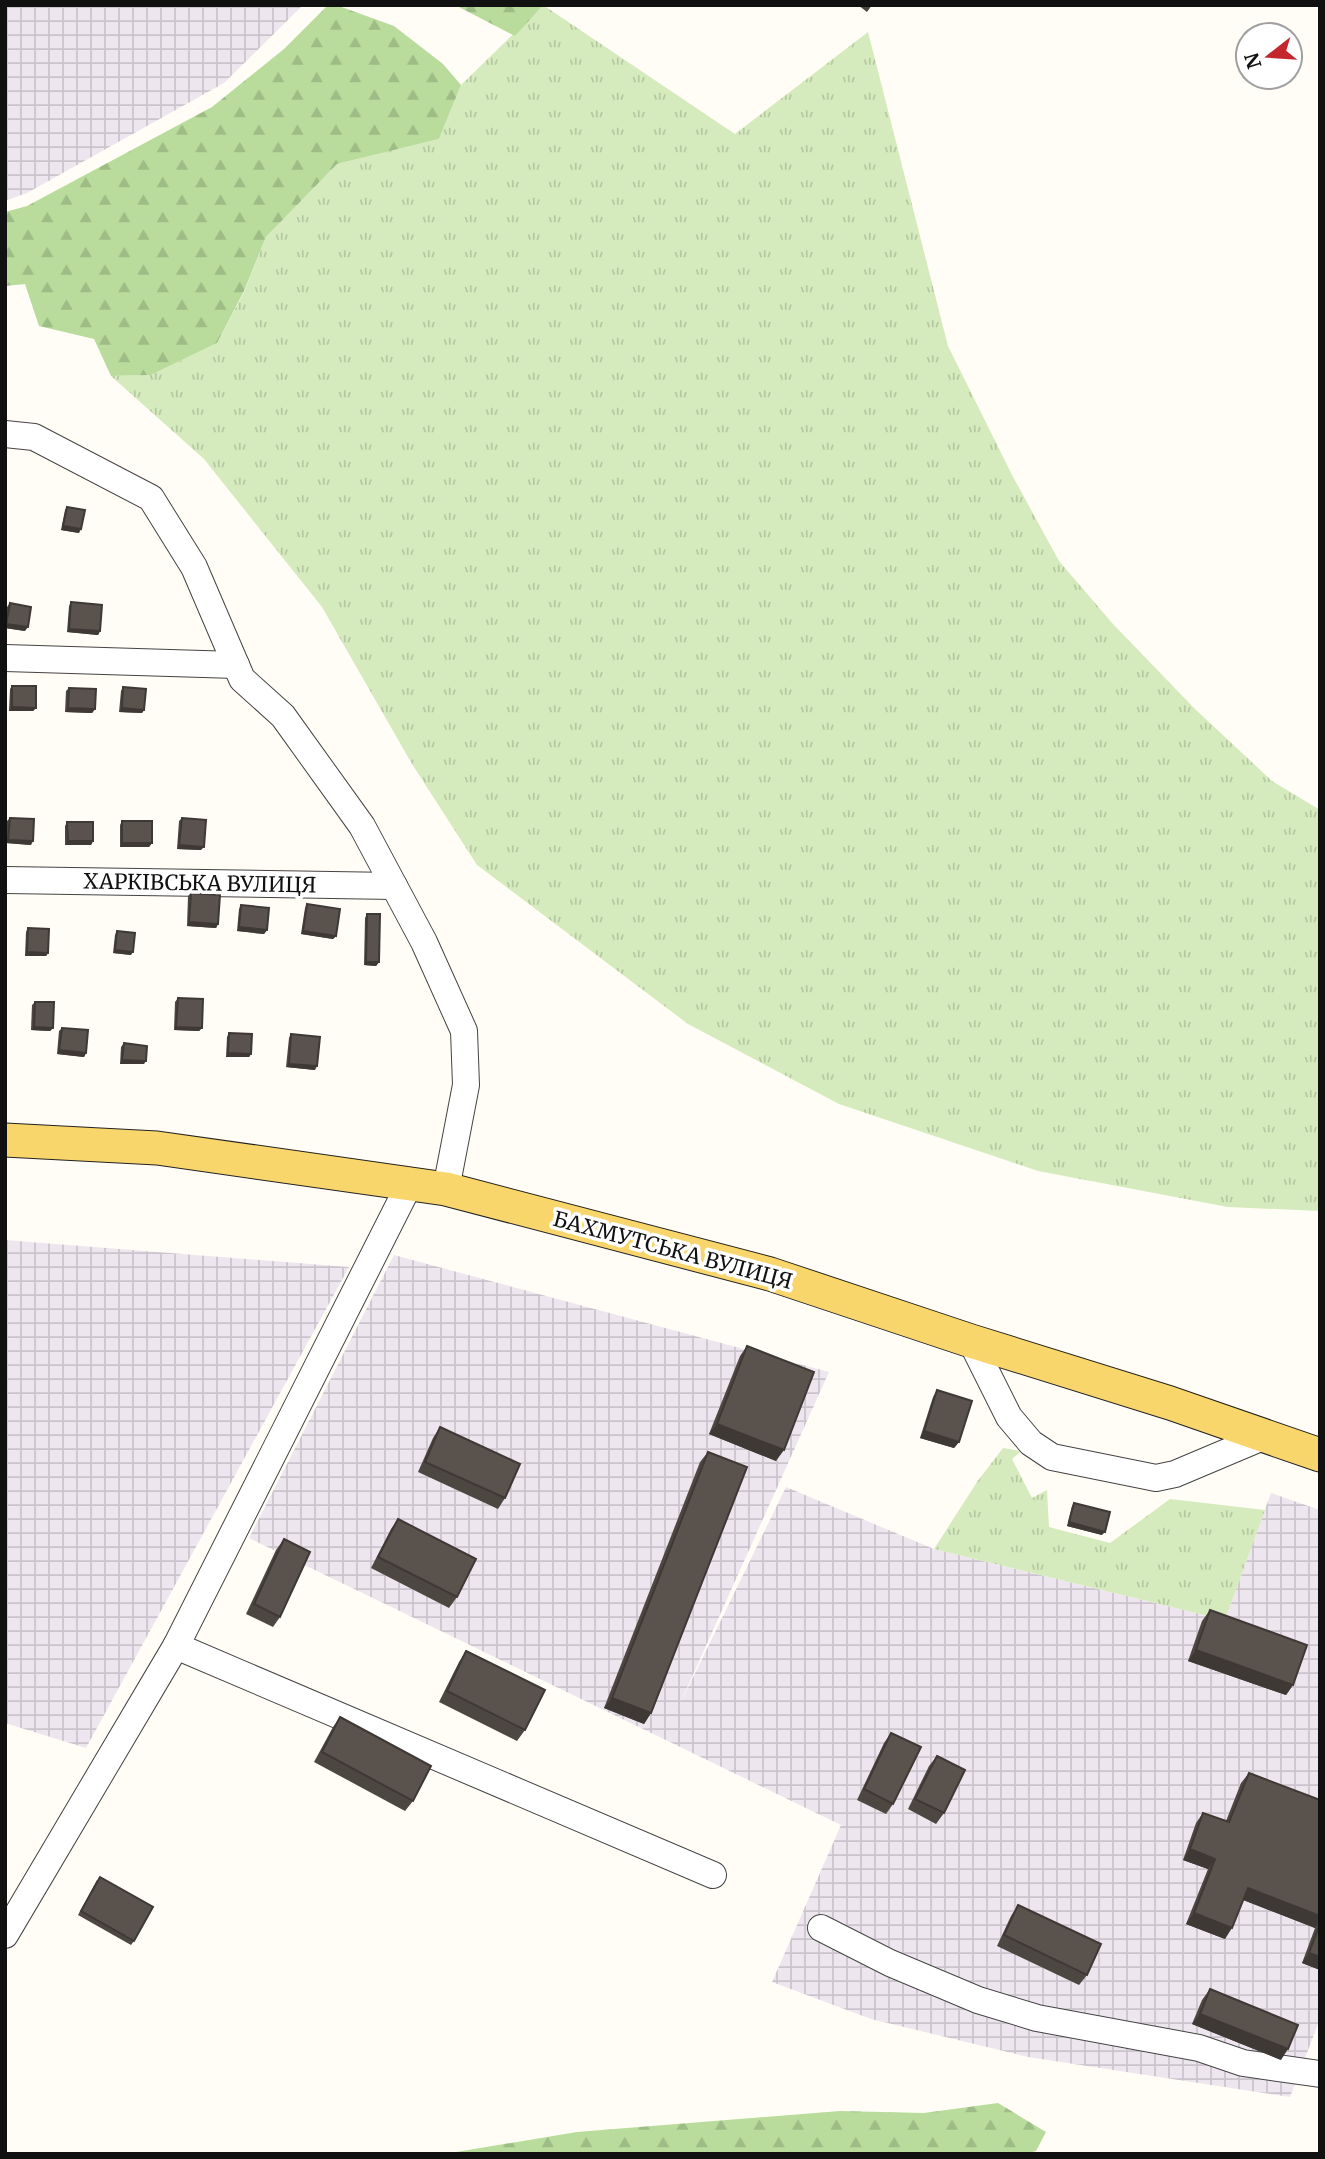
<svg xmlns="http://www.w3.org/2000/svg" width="1325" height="2159" font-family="Merriweather,serif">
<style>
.industrial{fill:url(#industrial-grid)}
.grass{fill:url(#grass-tufts)}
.forest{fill:url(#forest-firs)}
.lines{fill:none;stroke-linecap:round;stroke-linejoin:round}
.minor-casing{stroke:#444;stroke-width:28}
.major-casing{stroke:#222;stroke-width:35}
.minor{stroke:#fff;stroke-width:26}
.major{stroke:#f9d66b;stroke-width:33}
.wall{fill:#4d4742}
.shaded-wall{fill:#3f3936}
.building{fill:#5a524d;stroke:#3f3936;stroke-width:2}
.labels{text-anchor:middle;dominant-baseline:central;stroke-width:7;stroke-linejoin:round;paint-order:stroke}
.street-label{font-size:21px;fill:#111;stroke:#fff}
</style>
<defs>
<pattern id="industrial-grid" width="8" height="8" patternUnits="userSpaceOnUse" patternTransform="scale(1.75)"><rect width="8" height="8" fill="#eee6ef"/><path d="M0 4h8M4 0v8" fill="none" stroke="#cbc4cc"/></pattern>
<pattern id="grass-tufts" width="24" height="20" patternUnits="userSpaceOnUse" patternTransform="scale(1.75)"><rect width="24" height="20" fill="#d5ebbd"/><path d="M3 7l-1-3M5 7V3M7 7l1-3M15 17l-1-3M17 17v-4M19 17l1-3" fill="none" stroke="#b6c8a1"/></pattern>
<pattern id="forest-firs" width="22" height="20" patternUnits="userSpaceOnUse" patternTransform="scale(1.75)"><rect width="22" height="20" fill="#b9dc9c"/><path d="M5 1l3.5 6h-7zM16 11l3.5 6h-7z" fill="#9ebc85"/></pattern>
</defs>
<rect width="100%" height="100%" fill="#fffdf5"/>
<g class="industrial">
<polygon points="5,5 303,5 224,83 27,193 5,201"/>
<polygon points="5,1240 349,1267 86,1748 5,1723"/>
<polygon points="394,1255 829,1372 679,1706 786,1487 934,1549 1225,1620 1271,1493 1320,1510 1320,2019 1290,2097 1028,2057 871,2019 772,1982 841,1825 249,1538"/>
</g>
<g class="grass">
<polygon points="543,5 735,134 868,32 948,346 1012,475 1059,561 1113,624 1194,708 1272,781 1320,810 1320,1211 1228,1207 1038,1171 839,1104 688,1024 477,865 412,764 322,607 204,459 111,376 151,375 217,343 244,292 266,237 337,164 439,139 461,85"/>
<polygon points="1003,1448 1021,1451 1012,1459 1032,1498 1047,1490 1049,1527 1110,1543 1170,1499 1265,1510 1225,1620 934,1549 977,1482"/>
</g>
<g class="forest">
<polygon points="328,5 336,5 394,26 443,64 461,85 439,139 337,164 266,237 244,291 217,343 151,375 111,376 94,339 39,326 25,284 5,286 5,212 27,206 212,107 284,49"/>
<polygon points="455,5 543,5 515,36"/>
<polygon points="998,2103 1046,2132 1036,2151 1025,2154 444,2154 577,2132 840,2111 924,2113"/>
</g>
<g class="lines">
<defs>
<g id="minor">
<polyline points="5,434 34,437 151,498 194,567 242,679 283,716 362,826 424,942 464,1031 466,1085 446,1189"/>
<polyline points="5,658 236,665"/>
<polyline points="5,880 394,886"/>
<polyline points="971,1341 1009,1417 1031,1443 1052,1457 1156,1478 1175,1474 1265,1436"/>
<polyline points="176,1646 713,1875"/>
<polyline points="821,1928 890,1963 978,2000 1037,2018 1199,2048 1243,2063 1320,2074"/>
<polyline points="5,1935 176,1646 410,1183"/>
</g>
<polyline id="major" points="5,1140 157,1148 446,1189 770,1274 971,1341 1170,1403 1320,1455"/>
</defs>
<use href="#minor" class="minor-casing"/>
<use href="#major" class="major-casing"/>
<use href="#minor" class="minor"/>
<use href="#major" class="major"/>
</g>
<g class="wall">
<polygon points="858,5 872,5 867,12"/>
<polygon points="67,507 79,533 61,530 65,510"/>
<polygon points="71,602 100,631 98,635 67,632 69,606"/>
<polygon points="10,603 25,631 5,628 7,607"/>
<polygon points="12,686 36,708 33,711 9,711 10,689"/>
<polygon points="123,687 144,710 142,713 119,712 121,691"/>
<polygon points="69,688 95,709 92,713 65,712 66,691"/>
<polygon points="10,818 31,845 6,843 7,821"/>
<polygon points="182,818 201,850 177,849 179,821"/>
<polygon points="122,821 152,843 149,847 120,847 120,825"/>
<polygon points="67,822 93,841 91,845 65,845 65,826"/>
<polygon points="191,893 218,924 216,928 187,926 188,896"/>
<polygon points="307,904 336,936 333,939 301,934 305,908"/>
<polygon points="241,905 267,930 264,934 237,931 239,909"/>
<polygon points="367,914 379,962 376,966 364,965 365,918"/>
<polygon points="28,928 48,953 46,956 25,956 26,932"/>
<polygon points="117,931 131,955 113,953 115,935"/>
<polygon points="178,998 202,1028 199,1031 174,1030 175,1002"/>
<polygon points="35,1002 53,1028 50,1031 31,1030 32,1005"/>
<polygon points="62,1028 86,1053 84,1057 57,1054 59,1031"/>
<polygon points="229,1033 251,1054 249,1057 226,1057 227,1037"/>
<polygon points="291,1034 315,1070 286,1067 289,1038"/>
<polygon points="124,1043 144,1064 120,1064 121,1047"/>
<polygon points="747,1346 776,1461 709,1434 740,1356"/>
<polygon points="937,1390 959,1442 954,1448 920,1438 933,1397"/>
<polygon points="440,1427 505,1498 498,1509 418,1472 433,1438"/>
<polygon points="708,1452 651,1713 644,1724 604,1708 700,1462"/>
<polygon points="1074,1503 1102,1535 1067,1526 1072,1506"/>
<polygon points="398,1519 457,1597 449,1608 371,1568 391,1529"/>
<polygon points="284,1539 280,1617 273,1627 246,1614 276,1550"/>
<polygon points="1210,1610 1293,1685 1286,1695 1188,1661 1202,1621"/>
<polygon points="466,1651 525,1730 517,1741 439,1702 459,1662"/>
<polygon points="340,1717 413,1801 405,1811 314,1762 333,1727"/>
<polygon points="891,1733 893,1804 886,1814 857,1800 884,1743"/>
<polygon points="937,1756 944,1813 936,1824 908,1809 929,1766"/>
<polygon points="1249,1773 1320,1800 1320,1970 1302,1963 1315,1928 1243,1900 1225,1939 1186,1924 1208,1869 1183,1860 1196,1823 1203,1813 1226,1821 1241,1783"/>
<polygon points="97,1880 134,1941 131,1945 78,1915"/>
<polygon points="1018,1905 1087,1975 1079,1985 997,1946 1011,1916"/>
<polygon points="1210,1989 1281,2060 1192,2024 1202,2000"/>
</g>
<g class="shaded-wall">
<polygon points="63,526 81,529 79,533 61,530"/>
<polygon points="6,624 28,627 25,631 5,628"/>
<polygon points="69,629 100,631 98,635 67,632"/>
<polygon points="12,707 36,708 33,711 9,711"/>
<polygon points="68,708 95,709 92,713 65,712"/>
<polygon points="122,708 144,710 142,713 119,712"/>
<polygon points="8,840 33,841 31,845 6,843"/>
<polygon points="68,841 93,841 91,845 65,845"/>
<polygon points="122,843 152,843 149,847 120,847"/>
<polygon points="179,845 204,847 201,850 177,849"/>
<polygon points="189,922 218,924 216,928 187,926"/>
<polygon points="239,927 267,930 264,934 237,931"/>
<polygon points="303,931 336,936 333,939 301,934"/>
<polygon points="115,950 133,952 131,955 113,953"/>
<polygon points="27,952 48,953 46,956 25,956"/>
<polygon points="366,962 379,962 376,966 364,965"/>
<polygon points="34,1027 53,1028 50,1031 31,1030"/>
<polygon points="176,1027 202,1028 199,1031 174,1030"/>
<polygon points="59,1050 86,1053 84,1057 57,1054"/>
<polygon points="228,1053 251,1054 249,1057 226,1057"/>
<polygon points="122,1060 146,1061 144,1064 120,1064"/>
<polygon points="289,1064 317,1066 315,1070 286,1067"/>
<polygon points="717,1424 784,1450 776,1461 709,1434"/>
<polygon points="924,1431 959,1442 954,1448 920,1438"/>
<polygon points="1069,1522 1105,1532 1102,1535 1067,1526"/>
<polygon points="1196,1650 1293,1685 1286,1695 1188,1661"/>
<polygon points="612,1698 651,1713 644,1724 604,1708"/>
<polygon points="1190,1849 1215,1859 1208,1869 1183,1860"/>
<polygon points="1248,1888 1320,1916 1320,1921 1315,1928 1241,1899"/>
<polygon points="1194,1913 1232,1928 1225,1939 1186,1924"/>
<polygon points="1309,1953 1320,1957 1320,1970 1302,1963"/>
<polygon points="1200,2014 1288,2049 1281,2060 1192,2024"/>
</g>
<g class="building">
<polygon points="67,507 85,510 81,529 63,526"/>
<polygon points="71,602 102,605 100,631 69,629"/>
<polygon points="10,603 31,607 28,627 6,624"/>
<polygon points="12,686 36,686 36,708 12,707"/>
<polygon points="123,687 146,689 144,710 122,708"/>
<polygon points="69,688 96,689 95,709 68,708"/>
<polygon points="10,818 34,819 33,841 8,840"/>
<polygon points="182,818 206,820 204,847 179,845"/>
<rect x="122" y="821" width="30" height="22"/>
<polygon points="67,822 93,822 93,841 68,841"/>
<polygon points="191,893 220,895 218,924 189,922"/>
<polygon points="307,904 340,909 336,936 303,931"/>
<polygon points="241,905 269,908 267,930 239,927"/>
<polygon points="367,914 380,914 379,962 366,962"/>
<polygon points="28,928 49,929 48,953 27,952"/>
<polygon points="117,931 135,933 133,952 115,950"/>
<polygon points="178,998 203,999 202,1028 176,1027"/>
<polygon points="35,1002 54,1002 53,1028 34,1027"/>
<polygon points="62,1028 88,1030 86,1053 59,1050"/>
<polygon points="229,1033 252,1034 251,1054 228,1053"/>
<polygon points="291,1034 320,1037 317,1066 289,1064"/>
<polygon points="124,1043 147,1046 146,1061 122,1060"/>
<polygon points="747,1346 814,1372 784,1450 717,1424"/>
<polygon points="937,1390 972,1401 959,1442 924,1431"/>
<polygon points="440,1427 520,1464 505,1498 425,1462"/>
<polygon points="708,1452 747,1467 651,1713 612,1698"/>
<polygon points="1074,1503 1110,1512 1105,1532 1069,1522"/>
<polygon points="398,1519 476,1559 457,1597 378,1557"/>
<polygon points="284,1539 310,1552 280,1617 254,1604"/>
<polygon points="1210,1610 1307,1645 1293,1685 1196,1650"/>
<polygon points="466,1651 545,1690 525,1730 447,1691"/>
<polygon points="340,1717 431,1766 413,1801 322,1752"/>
<polygon points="891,1733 921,1747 893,1804 864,1789"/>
<polygon points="937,1756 965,1770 944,1813 915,1799"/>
<polygon points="1249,1773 1320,1800 1320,1916 1248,1888 1232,1928 1194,1913 1215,1859 1190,1849 1203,1813 1229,1822"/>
<polygon points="100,1877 153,1907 134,1941 81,1911"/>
<polygon points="1018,1905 1101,1944 1087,1975 1004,1935"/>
<polygon points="1320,1924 1320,1957 1309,1953"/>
<polygon points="1210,1989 1298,2025 1288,2049 1200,2014"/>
</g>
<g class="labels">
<g class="street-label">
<text transform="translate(200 883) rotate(1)">ХАРКІВСЬКА ВУЛИЦЯ</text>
<text transform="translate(673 1250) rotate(15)">БАХМУТСЬКА ВУЛИЦЯ</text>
</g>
</g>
<rect width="1325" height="2159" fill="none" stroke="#111111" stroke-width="14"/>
<g transform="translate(1269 56) rotate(253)"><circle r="33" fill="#ffffff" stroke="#a0a0a0" stroke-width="2"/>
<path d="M0-5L12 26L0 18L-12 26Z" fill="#c4262e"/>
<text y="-10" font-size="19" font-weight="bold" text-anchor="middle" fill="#111111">N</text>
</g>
</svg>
